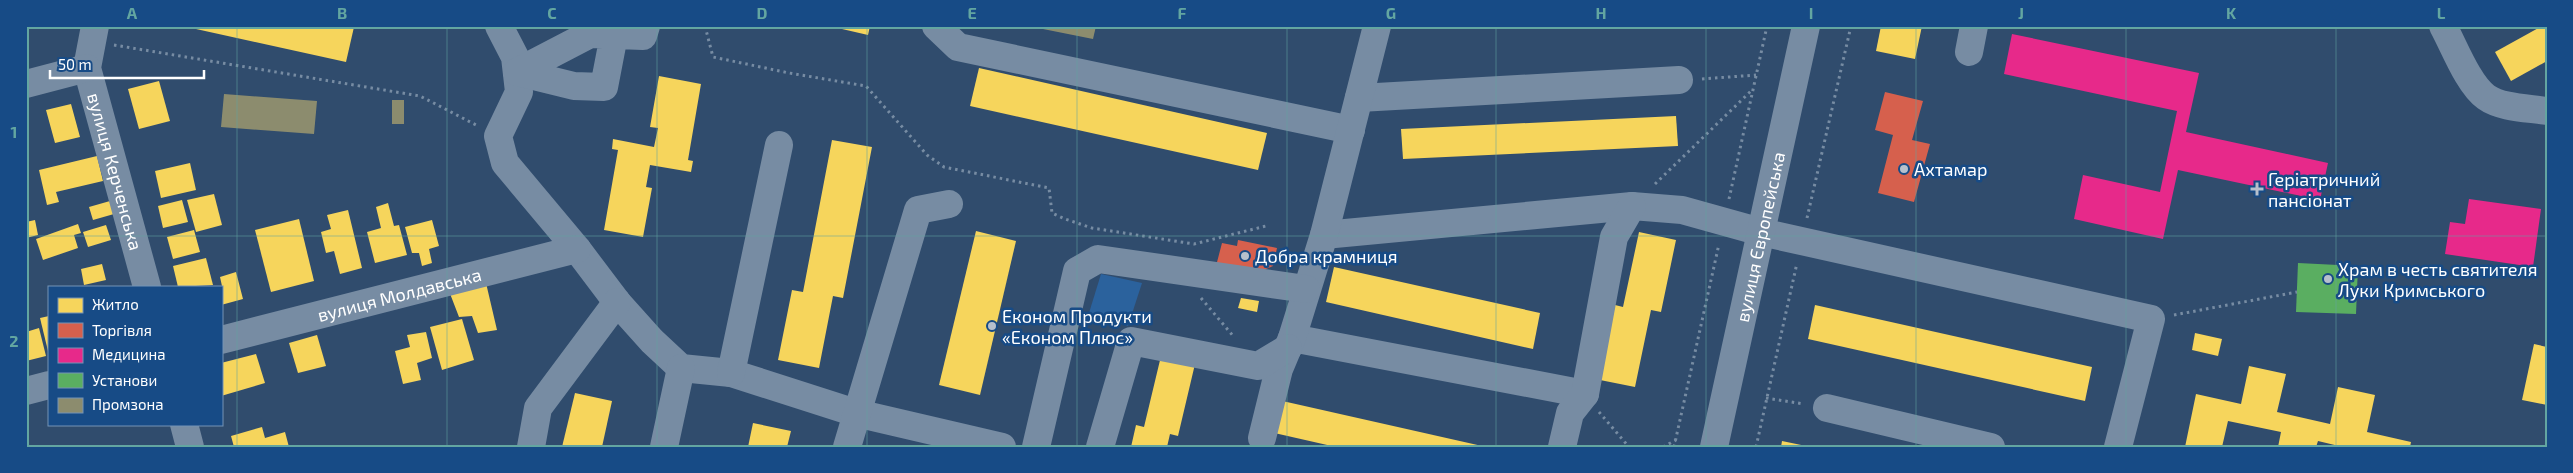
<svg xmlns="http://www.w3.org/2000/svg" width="2573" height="473" font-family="'Exo 2',sans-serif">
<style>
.green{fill:#2b629d}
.homes{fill:#f6d55c}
.shops{fill:#d6604d}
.health{fill:#e7298a}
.public{fill:#5aae61}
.industry{fill:#8c8c6e}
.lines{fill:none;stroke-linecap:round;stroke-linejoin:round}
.path{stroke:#778ca3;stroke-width:3;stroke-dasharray:2.5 4;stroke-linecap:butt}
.minor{stroke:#778ca3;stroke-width:28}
.grid{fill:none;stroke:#63a6a1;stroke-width:1;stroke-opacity:0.55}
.poi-dot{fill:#b7c0cc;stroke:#174b86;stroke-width:2}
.labels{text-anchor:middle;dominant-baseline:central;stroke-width:5;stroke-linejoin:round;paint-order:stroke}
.poi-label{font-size:18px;fill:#fff;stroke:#174b86;text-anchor:start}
.street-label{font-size:18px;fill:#fff;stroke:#174b86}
.neatline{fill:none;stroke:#63a6a1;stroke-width:2}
.grid-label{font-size:16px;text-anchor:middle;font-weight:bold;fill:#63a6a1}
</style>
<rect width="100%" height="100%" fill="#304c6d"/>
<polygon class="green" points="1101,274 1142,283 1128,326 1089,313"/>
<g class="homes">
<polygon points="349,26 354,27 346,62 187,27"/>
<polygon points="829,26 870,26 868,35"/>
<polygon points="1881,26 1922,26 1915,59 1876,51"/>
<polygon points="2542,26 2547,26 2547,61 2511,81 2495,52"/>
<polygon points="979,68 1267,133 1258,170 970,106"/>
<polygon points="659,76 701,84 688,160 693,161 691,172 650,165 646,187 652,188 643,237 604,230 618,150 612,149 613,139 654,147 658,128 650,127"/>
<polygon points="159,81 170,121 139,129 128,89"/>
<polygon points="71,104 80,137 55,143 46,110"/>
<polygon points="1676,116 1678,146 1403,159 1401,129"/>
<polygon points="832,140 872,147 843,298 833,296 819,368 778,360 792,290 803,292"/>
<polygon points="97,156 103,181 56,192 59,202 47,205 39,170"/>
<polygon points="190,163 196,190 161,198 155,171"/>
<polygon points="214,194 222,225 196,232 187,200"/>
<polygon points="182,200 188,222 163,228 158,206"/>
<polygon points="110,201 114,214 93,220 89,207"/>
<polygon points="388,203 394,226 399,225 407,255 375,263 367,232 381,228 376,207"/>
<polygon points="348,210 362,268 340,274 334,251 326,253 321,232 331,229 327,215"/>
<polygon points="299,219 314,281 271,292 255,230"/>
<polygon points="35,220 38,235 26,238 26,222"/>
<polygon points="432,220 439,246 429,249 432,263 422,266 419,253 412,253 405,227"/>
<polygon points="78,224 81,233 74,235 78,248 43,260 36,239"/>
<polygon points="106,225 111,240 88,247 83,232"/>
<polygon points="194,230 200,252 173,259 167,237"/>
<polygon points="976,231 1016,241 980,395 939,385"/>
<polygon points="1639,232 1676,240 1661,312 1651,310 1635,387 1600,380 1615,305 1623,307"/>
<polygon points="206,258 213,285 178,287 173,266"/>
<polygon points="102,264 106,280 84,285 81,269"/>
<polygon points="1334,267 1540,313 1533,349 1326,302"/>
<polygon points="236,272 243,299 221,305 222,286 220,277"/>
<polygon points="486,283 497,330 478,333 472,316 459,317 449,291"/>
<polygon points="1241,298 1259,301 1257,312 1238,308"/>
<polygon points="1815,305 2092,367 2085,401 1808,339"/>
<polygon points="49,316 49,351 48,351 40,318"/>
<polygon points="462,319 474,360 442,370 430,327"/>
<polygon points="39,328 46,356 26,361 26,332"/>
<polygon points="426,332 432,358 417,363 421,380 403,384 395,351 410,347 407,335"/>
<polygon points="2195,333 2222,339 2218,356 2192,350"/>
<polygon points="317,335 326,366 298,373 289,343"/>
<polygon points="2534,344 2547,347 2547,405 2522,400"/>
<polygon points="256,354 265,383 221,396 221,363"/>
<polygon points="1161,356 1195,364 1178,436 1170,434 1167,447 1131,447 1136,425 1144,427"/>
<polygon points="2249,366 2286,374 2277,412 2330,424 2338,387 2375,395 2367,432 2411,442 2410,447 2343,447 2318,441 2316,447 2278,447 2281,432 2228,421 2222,447 2185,447 2196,394 2241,404"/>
<polygon points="575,393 612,401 602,447 562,447"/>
<polygon points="1278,400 1482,446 1482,447 1336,447 1270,432"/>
<polygon points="753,423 791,431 787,447 748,447"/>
<polygon points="262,427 265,438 285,432 289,447 234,447 231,436"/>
<polygon points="1782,441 1806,446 1806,447 1781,447"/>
</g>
<g class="shops">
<polygon points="1885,92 1923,101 1912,140 1930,144 1914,202 1878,193 1893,135 1875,130"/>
<polygon points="1238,240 1277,248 1273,266 1256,273 1216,266 1222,243 1237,246"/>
</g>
<g class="health">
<polygon points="2012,34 2199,73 2186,132 2328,163 2320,200 2178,170 2163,239 2074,219 2083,175 2160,192 2177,111 2004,74"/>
<polygon points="2469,199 2541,209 2533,267 2445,254 2450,222 2465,224"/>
</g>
<polygon class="public" points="2298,263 2358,266 2356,314 2296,312"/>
<g class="industry">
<polygon points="1028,26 1096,26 1093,39"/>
<polygon points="224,94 317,101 314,134 221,127"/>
<rect x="392" y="100" width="12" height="24"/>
</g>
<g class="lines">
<g class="path">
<polyline points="705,26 713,57 789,73 866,86 927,155 944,167 1049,188 1052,213 1065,219 1092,228 1194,244 1266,226"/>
<polyline points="114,45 420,96 478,126"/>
<polyline points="1702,79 1756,75"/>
<polyline points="1655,184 1753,89"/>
<polyline points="1729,199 1767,26"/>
<polyline points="1807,218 1851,26"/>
<polyline points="1201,298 1234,337"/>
<polyline points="2174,315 2297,292"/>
<polyline points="1766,398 1804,404"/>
<polyline points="1599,412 1629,447"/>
<polyline points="1663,447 1676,440"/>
<polyline points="1674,447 1719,244"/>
<polyline points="1756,447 1797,263"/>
</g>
<g class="minor">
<path id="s1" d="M 95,26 L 87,68 L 147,287"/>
<polyline points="499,26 515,57 519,92 498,136 505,163 577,249 617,302 652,341 681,368 731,373 856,413 1002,447"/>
<polyline points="936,26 958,47 1351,130"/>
<path d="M 2443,26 C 2454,46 2468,84 2486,97 C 2501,108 2528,108 2547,111"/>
<polyline points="614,35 604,87 574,86 517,72 590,34 643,36 646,26"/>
<polyline points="1969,52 1974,26"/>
<polyline points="26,84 87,68"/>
<polyline points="1359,98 1679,80"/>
<polyline points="1324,235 1632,206 1682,210 1761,232 2151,319 2118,447"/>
<polyline points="1292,338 1585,394"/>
<path id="s2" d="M 221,340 L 577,249"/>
<polyline points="731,373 779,145"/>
<polyline points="26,391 49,385"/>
<polyline points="1827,408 1991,447"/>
<polyline points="184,424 190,447"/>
<polyline points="1262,438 1279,369 1292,338 1324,235 1377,26"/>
<polyline points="531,447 538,408 617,302"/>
<polyline points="664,447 681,368"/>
<polyline points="847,447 918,210 949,204"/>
<polyline points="1036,447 1077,271 1098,259 1306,289"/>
<polyline points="1100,447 1131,341 1258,366 1288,348"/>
<polyline points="1562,447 1570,413 1585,394 1614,237 1632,206"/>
<path id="s3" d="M 1714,447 L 1806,26"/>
</g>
</g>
<path class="grid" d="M 237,26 L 237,447M 447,26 L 447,447M 657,26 L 657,447M 867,26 L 867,447M 1077,26 L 1077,447M 1287,26 L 1287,447M 1496,26 L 1496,447M 1706,26 L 1706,447M 1916,26 L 1916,447M 2126,26 L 2126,447M 2336,26 L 2336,447M 26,236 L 2547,236"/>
<g class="poi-dot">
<circle cx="1904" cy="169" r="5"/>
<path d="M2254.5 181.5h5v5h5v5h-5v5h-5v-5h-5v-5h5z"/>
<circle cx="1245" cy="256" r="5"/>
<circle cx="2328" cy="279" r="5"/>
<circle cx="992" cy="326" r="5"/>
</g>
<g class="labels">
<g class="poi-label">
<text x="1914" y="169">Ахтамар</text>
<text x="2268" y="179">Геріатричний<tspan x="2268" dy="21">пансіонат</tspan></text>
<text x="1255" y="256">Добра крамниця</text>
<text x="2338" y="269">Храм в честь святителя<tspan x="2338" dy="21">Луки Кримського</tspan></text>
<text x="1002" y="316">Економ Продукти<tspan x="1002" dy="21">«Економ Плюс»</tspan></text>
</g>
<g class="street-label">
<text stroke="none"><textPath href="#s1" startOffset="150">вулиця Керченська</textPath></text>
<text stroke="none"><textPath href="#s3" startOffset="215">вулиця Європейська</textPath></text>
<text stroke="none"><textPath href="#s2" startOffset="184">вулиця Молдавська</textPath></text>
</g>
</g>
<rect width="2573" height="473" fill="none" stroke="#174b86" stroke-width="55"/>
<rect x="48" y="286" width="175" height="140" fill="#174b86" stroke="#7493b6"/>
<rect x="58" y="298" width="25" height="15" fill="#f6d55c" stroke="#7493b6"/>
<text x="92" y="310" font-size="15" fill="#ffffff">Житло</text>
<rect x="58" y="323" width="25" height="15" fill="#d6604d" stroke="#7493b6"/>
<text x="92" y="336" font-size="15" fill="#ffffff">Торгівля</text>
<rect x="58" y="348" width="25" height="15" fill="#e7298a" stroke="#7493b6"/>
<text x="92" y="360" font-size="15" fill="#ffffff">Медицина</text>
<rect x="58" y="373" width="25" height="15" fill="#5aae61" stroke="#7493b6"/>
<text x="92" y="386" font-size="15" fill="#ffffff">Установи</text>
<rect x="58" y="398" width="25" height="15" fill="#8c8c6e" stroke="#7493b6"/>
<text x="92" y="410" font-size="15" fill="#ffffff">Промзона</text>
<path d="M50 70v8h154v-8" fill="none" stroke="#ffffff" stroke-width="2.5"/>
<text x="58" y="70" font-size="15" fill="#ffffff" stroke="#174b86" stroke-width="4" paint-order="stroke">50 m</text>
<rect x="28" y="28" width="2518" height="418" class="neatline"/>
<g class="grid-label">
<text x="132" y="19">A</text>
<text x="342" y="19">B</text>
<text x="552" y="19">C</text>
<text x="762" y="19">D</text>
<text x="972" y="19">E</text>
<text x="1182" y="19">F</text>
<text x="1391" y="19">G</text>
<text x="1601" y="19">H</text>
<text x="1811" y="19">I</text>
<text x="2021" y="19">J</text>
<text x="2231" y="19">K</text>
<text x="2441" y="19">L</text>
<text x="14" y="138">1</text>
<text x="14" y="347">2</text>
</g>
</svg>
